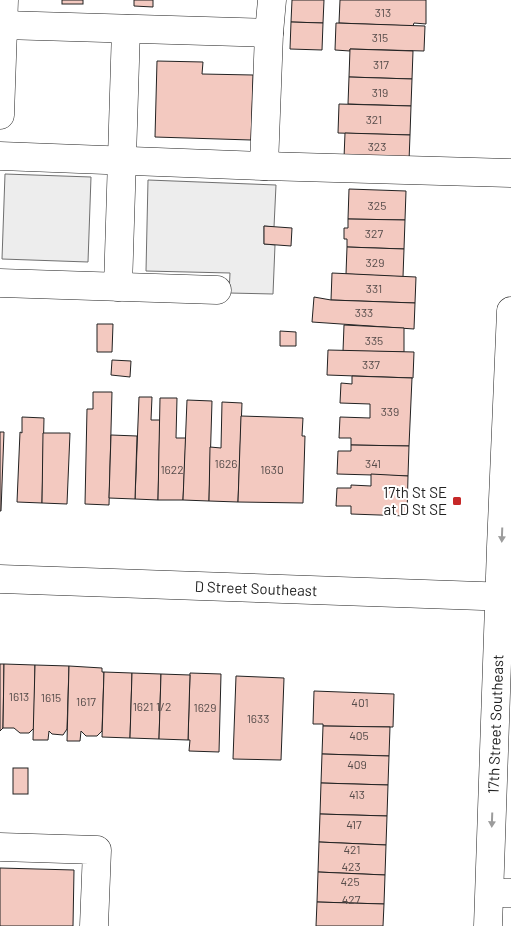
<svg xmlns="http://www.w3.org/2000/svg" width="511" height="926" font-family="Barlow,sans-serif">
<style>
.parking{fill:#ededed;stroke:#6f6f6f}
.building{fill:#f3c9c0;stroke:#222}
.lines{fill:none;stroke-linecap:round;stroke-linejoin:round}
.minor-casing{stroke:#222;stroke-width:29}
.major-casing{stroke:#222;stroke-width:29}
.minor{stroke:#fff;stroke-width:28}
.major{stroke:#fff;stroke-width:28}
.oneway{fill:#9c9c9c}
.poi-dot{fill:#c62828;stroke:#fff;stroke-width:2}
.labels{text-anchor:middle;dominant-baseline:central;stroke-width:4;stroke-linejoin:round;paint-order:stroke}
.number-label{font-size:12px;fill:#564c4a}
.poi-label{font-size:15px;fill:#222;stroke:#fff;text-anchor:end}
.street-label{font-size:15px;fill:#222;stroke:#fff}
</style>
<rect width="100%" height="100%" fill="#fff"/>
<g class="parking">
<polygon points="5,174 91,177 88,262 2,259"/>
<polygon points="148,180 276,185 274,227 264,226 264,244 275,245 273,294 229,293 230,273 146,271"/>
</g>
<g class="building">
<rect x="62" y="0" width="21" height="4"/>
<polygon points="134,0 153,0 153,7 134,6"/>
<polygon points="292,0 324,0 323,23 291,22"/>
<polygon points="340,0 426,0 426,24 414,23 413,26 339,23"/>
<polygon points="291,22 323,23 322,50 290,49"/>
<polygon points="336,23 425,26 424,51 350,49 350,51 335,50"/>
<polygon points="350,49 413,51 412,79 349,77"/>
<polygon points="157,61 203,62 202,74 253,75 251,140 155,137"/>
<polygon points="349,77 412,79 411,106 348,104"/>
<polygon points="339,104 411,106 410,135 338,133"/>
<polygon points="345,133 410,135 409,161 344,158"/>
<polygon points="349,189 406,191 405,220 348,219"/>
<polygon points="348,219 405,220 404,249 347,247 347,239 344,239 344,228 348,228"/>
<polygon points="264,226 292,228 291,246 264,244"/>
<polygon points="347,247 404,249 403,277 346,274"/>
<polygon points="332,273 416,277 415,303 331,300"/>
<polygon points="314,297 331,300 415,303 414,329 312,322"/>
<polygon points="97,324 113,324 112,352 97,352"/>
<polygon points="344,325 404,328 404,352 343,351"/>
<polygon points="280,331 296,332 296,346 280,346"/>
<polygon points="328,350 414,352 413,378 327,375"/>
<polygon points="112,360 131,361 130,377 111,375"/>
<polygon points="352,376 412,378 409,446 351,445 351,438 339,438 340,417 370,418 370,404 340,403 341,383 352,384"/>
<polygon points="93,392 112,392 109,505 85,504 87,409 93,409"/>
<polygon points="139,397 152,397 151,420 160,420 158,500 135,499"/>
<polygon points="160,398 177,398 176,438 186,438 183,500 158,500"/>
<polygon points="187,400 212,401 209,501 183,500"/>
<polygon points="222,402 242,403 238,502 209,501 210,447 221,448"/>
<polygon points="241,416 303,418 302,436 305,436 303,503 238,502"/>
<polygon points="22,417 44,418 42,503 17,502 20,432 22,433"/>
<polygon points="0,432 4,432 1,511 0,511"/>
<polygon points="43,433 70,433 67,504 42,503"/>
<polygon points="111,435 137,436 135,499 109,498"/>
<polygon points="351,445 409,446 408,476 337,474 338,451 351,451"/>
<polygon points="371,474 408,476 407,516 351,514 351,506 336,506 337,488 351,488 351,485 371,486"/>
<polygon points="0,664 4,664 3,728 0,731"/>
<polygon points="4,664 35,665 34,728 29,733 20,733 14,728 3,728"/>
<polygon points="35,665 69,666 67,729 63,735 52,734 49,731 48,740 33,740"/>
<polygon points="69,666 102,668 102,672 104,672 102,731 97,736 86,736 81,731 80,741 67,741"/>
<polygon points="104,672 132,673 130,738 102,737"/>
<polygon points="132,673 161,674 159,739 130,738"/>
<polygon points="190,673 221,674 219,752 189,751 190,740 188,740"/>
<polygon points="161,674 190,675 188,740 159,739"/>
<polygon points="236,676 284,678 281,760 233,759"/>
<polygon points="314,691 394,694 393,727 323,726 323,724 313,724"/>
<polygon points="323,726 390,727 389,756 322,754"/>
<polygon points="322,754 389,756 388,785 321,783"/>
<rect x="13" y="768" width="15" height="26"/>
<polygon points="321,783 388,785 387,816 320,814"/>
<polygon points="320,814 387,816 386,845 319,842"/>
<polygon points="319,842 386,845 385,875 318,872"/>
<polygon points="0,868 74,870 73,926 0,926"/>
<polygon points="318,872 385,875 384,904 317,902"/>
<polygon points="317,902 384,904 383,926 316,926"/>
</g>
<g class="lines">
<defs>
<g id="minor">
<polyline points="3,25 269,33"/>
<polyline points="0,115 4,0"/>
<polyline points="0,156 264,166 511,173"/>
<polyline points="264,166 269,33 272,0"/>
<polyline points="0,283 217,290"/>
<polyline points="118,287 126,29"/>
<polyline points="0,579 511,597"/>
<polyline points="0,847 97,850 94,926"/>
<polyline points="490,893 511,893"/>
</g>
<polyline id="major" points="488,926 501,547 511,311"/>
</defs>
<use href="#minor" class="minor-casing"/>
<use href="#major" class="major-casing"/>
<use href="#minor" class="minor"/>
<use href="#major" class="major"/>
</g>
<defs><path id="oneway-solid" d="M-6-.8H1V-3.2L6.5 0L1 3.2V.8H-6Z" transform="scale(1.25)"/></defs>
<g class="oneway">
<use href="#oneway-solid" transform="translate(502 535) rotate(92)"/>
<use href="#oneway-solid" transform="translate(492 820) rotate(92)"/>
</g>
<rect class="poi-dot" x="452" y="496" width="10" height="10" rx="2.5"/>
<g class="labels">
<g class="number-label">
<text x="383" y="12">313</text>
<text x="380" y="37">315</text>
<text x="381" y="64">317</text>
<text x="380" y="92">319</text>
<text x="374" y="119">321</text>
<text x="377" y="146">323</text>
<text x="377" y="205">325</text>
<text x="374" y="233">327</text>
<text x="375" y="262">329</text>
<text x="374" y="288">331</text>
<text x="364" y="312">333</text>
<text x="374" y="340">335</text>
<text x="371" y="364">337</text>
<text x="390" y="411">339</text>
<text x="226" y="463">1626</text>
<text x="373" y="463">341</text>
<text x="172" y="469">1622</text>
<text x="272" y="469">1630</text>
<text x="19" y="696">1613</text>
<text x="51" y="697">1615</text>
<text x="86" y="701">1617</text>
<text x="360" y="702">401</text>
<text x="152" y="706">1621 1/2</text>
<text x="205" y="707">1629</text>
<text x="258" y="718">1633</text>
<text x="359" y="735">405</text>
<text x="357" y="764">409</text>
<text x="357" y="794">413</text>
<text x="354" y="824">417</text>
<text x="352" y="849">421</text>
<text x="351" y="866">423</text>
<text x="350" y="881">425</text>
<text x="351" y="899">427</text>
</g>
<g class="poi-label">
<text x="447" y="492">17th St SE<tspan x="447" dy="17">at D St SE</tspan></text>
</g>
<g class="street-label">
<text transform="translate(256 588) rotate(2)">D Street Southeast</text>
<text transform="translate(495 724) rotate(-88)">17th Street Southeast</text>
</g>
</g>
</svg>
